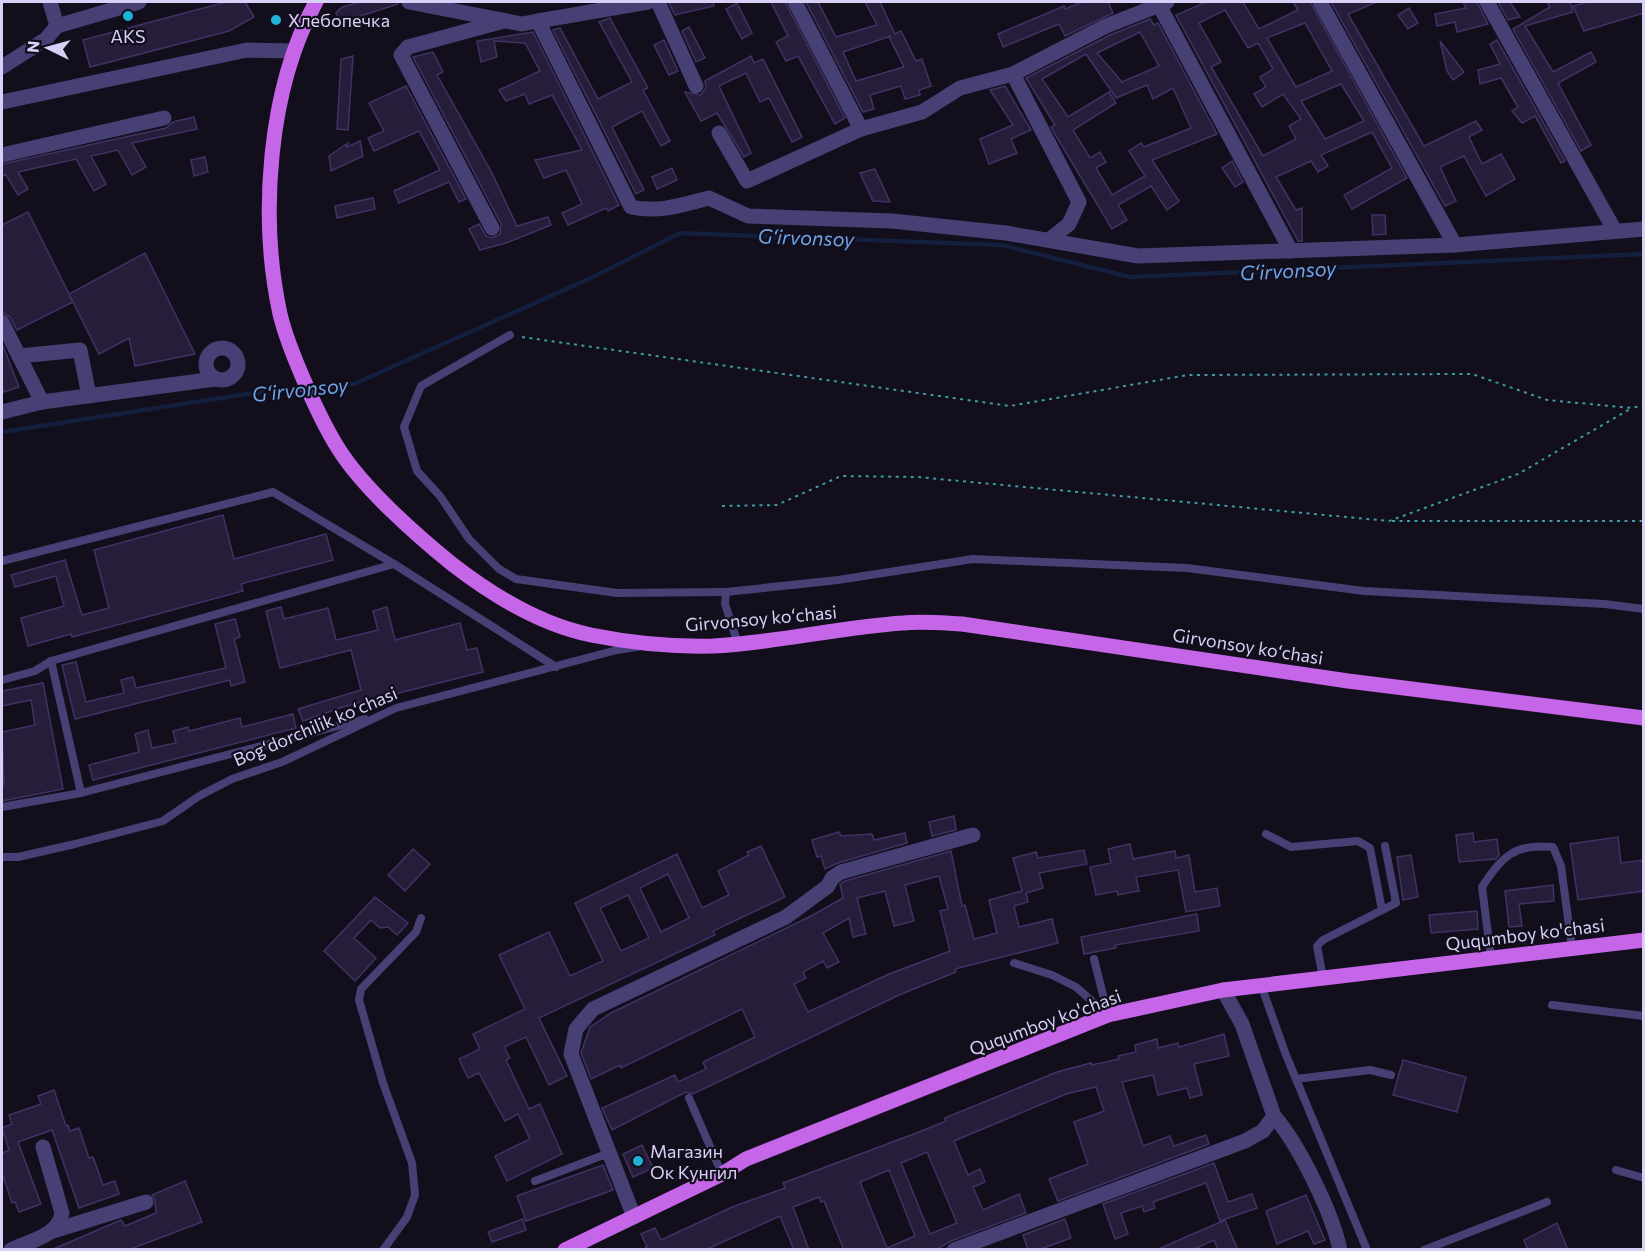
<svg xmlns="http://www.w3.org/2000/svg" width="1645" height="1251" font-family="Commissioner,sans-serif">
<style>
.lines{fill:none;stroke-linecap:round;stroke-linejoin:round}
.stream{stroke:#131f3c;stroke-width:4.5}
.building{fill:#261d3b;stroke:#413264;stroke-width:1.5;fill-rule:evenodd}
.path{stroke:#3d9ca0;stroke-width:2;stroke-dasharray:3 4.5;stroke-linecap:butt}
.lane{stroke:#474075;stroke-width:8}
.street{stroke:#474075;stroke-width:15}
.primary{stroke:#c566e9;stroke-width:15}
.poi-dot{fill:#1eb2d7;stroke:#120e1c;stroke-width:2}
.labels{text-anchor:middle;dominant-baseline:central;stroke-width:4.5;stroke-linejoin:round;paint-order:stroke}
.poi-label{font-size:18px;fill:#d9d0f8;stroke:#120e1c;text-anchor:start}
.street-label{font-size:18px;fill:#d9d0f8;stroke:#120e1c}
.water-label{font-size:20px;font-style:italic;fill:#6ca4ea;stroke:#120e1c}
</style>
<rect width="100%" height="100%" fill="#120e1c"/>
<g class="lines">
<polyline class="stream" points="2,432 247,394 354,384 593,277 680,233 1001,245 1130,277 1644,254"/>
</g>
<g class="building">
<polygon points="226,2 245,2 254,17 229,31 90,67 83,40"/>
<polygon points="361,2 398,2 398,4 339,23 336,13 342,7"/>
<polygon points="678,2 713,2 714,6 675,15 669,3"/>
<polygon points="771,2 785,2 845,118 835,124 798,56 786,61 776,42 788,36"/>
<path d="M 806,2 L 818,2 L 836,37 L 877,25 L 865,2 L 880,2 L 895,34 L 901,31 L 916,61 L 922,59 L 931,86 L 919,90 L 920,95 L 905,99 L 901,86 L 870,95 L 874,109 L 863,112 ZM 891,36 L 889,37 L 904,67 L 856,81 L 843,52 Z"/>
<polygon points="1082,2 1108,2 1113,13 1065,36 1059,24 1003,47 998,34 1064,6 1065,9"/>
<path d="M 1206,2 L 1243,2 L 1259,29 L 1298,10 L 1293,2 L 1310,2 L 1407,178 L 1352,209 L 1344,195 L 1392,168 L 1372,132 L 1321,155 L 1328,166 L 1318,172 L 1311,161 L 1276,177 L 1296,210 L 1302,208 L 1302,241 L 1298,241 L 1176,15 ZM 1225,10 L 1248,48 L 1258,43 L 1273,69 L 1260,77 L 1266,87 L 1254,94 L 1262,107 L 1283,94 L 1301,119 L 1289,126 L 1296,139 L 1263,156 L 1211,67 L 1221,62 L 1199,23 ZM 1305,23 L 1332,71 L 1296,87 L 1267,38 ZM 1341,84 L 1364,121 L 1325,139 L 1301,101 Z"/>
<polygon points="1331,2 1377,2 1348,14 1424,146 1476,121 1482,130 1469,137 1482,164 1501,154 1515,179 1486,196 1464,156 1440,167 1456,201 1445,206"/>
<polygon points="1463,2 1477,2 1488,24 1457,32 1455,22 1437,26 1435,14 1466,8"/>
<polygon points="1498,2 1510,2 1520,17 1508,20"/>
<polygon points="1547,2 1570,2 1573,12 1525,26 1553,72 1591,52 1596,62 1558,83 1591,145 1581,151 1513,29 1550,7"/>
<polygon points="1588,2 1644,2 1644,13 1584,31 1573,6"/>
<polygon points="737,3 752,33 742,39 726,9"/>
<polygon points="1409,8 1418,23 1408,29 1398,15"/>
<polygon points="610,18 648,88 643,90 670,141 661,146 642,111 612,127 644,190 636,194 553,30 560,28 598,99 632,82 599,22"/>
<path d="M 1150,19 L 1154,25 L 1158,23 L 1217,134 L 1152,160 L 1179,201 L 1167,210 L 1151,186 L 1118,205 L 1127,220 L 1112,229 L 1056,136 L 1051,127 L 1055,125 L 1026,78 L 1110,35 ZM 1140,32 L 1159,66 L 1122,82 L 1097,53 ZM 1086,54 L 1116,98 L 1147,85 L 1153,99 L 1173,88 L 1191,128 L 1144,147 L 1141,143 L 1129,151 L 1145,176 L 1112,195 L 1096,168 L 1106,162 L 1100,152 L 1090,158 L 1073,130 L 1116,103 L 1109,92 L 1068,117 L 1042,79 Z"/>
<polygon points="689,27 705,58 696,62 682,31"/>
<polygon points="533,32 619,205 608,211 606,208 568,225 562,213 582,204 566,170 544,178 535,160 582,150 552,95 529,104 525,94 506,101 499,90 540,71 525,43 494,41 497,57 481,62 477,41"/>
<polygon points="664,40 678,71 669,75 654,45"/>
<polygon points="1497,40 1565,161 1561,163 1535,116 1522,123 1512,111 1518,107 1501,78 1480,84 1478,70 1500,64 1490,44"/>
<polygon points="1440,41 1464,72 1453,80 1447,71"/>
<polygon points="433,52 443,72 437,75 492,173 517,226 548,217 551,225 506,243 480,250 469,229 479,224 486,236 492,238 500,234 501,224 413,57"/>
<polygon points="353,56 348,130 337,129 341,59"/>
<polygon points="751,56 754,63 763,59 802,137 792,142 769,98 760,102 746,73 719,86 751,153 744,157 717,113 701,121 685,92 701,95 706,88 705,81"/>
<polygon points="406,86 466,199 459,202 449,182 399,203 394,191 440,170 419,131 374,151 368,138 384,131 369,103"/>
<polygon points="1005,86 1031,130 1011,139 1017,153 989,164 980,139 1013,125 990,90"/>
<polygon points="194,117 197,129 132,143 146,167 132,175 118,150 91,156 106,184 94,191 76,159 18,172 28,189 18,195 6,175 2,176 2,164 166,128 173,122"/>
<polygon points="360,141 363,156 331,171 329,156 348,143 347,147"/>
<polygon points="205,157 208,172 194,176 191,160"/>
<polygon points="1232,161 1243,182 1235,187 1222,168"/>
<polygon points="672,168 677,180 657,189 652,177"/>
<polygon points="875,169 890,202 873,201 860,173"/>
<polygon points="373,198 375,209 337,218 335,206"/>
<polygon points="28,212 73,302 17,330 10,317 2,312 2,225"/>
<polygon points="1372,215 1385,215 1386,234 1373,235"/>
<polygon points="145,253 195,354 135,366 129,338 99,354 69,294"/>
<polygon points="2,343 19,387 4,392 2,385"/>
<polygon points="223,515 234,559 326,534 333,560 241,584 243,591 72,637 71,634 28,646 21,618 64,606 56,576 15,587 11,575 65,560 82,615 109,608 94,550"/>
<polygon points="281,607 284,619 328,608 336,640 378,630 373,611 387,607 395,640 460,623 467,650 477,648 483,672 343,707 303,721 298,709 361,690 351,650 280,668 266,611"/>
<polygon points="235,619 240,637 234,639 245,682 231,686 230,680 75,719 62,665 76,662 86,702 124,693 121,680 133,677 136,688 226,668 215,624"/>
<polygon points="43,683 63,789 2,801 2,785 4,784 2,732 35,725 31,700 2,706 2,691"/>
<polygon points="293,714 296,728 93,780 89,765 139,752 135,734 148,730 152,748 176,743 173,731 188,727 189,731 240,718 242,727"/>
<polygon points="954,816 956,830 932,836 929,822"/>
<polygon points="839,832 841,836 872,834 874,840 905,833 907,843 838,863 825,869 821,856 817,857 812,840"/>
<polygon points="1473,833 1474,842 1497,839 1499,855 1496,859 1459,862 1456,835"/>
<polygon points="1618,837 1621,863 1644,860 1644,891 1578,900 1570,844"/>
<polygon points="1130,844 1133,859 1175,851 1176,858 1189,855 1195,892 1217,888 1220,906 1186,912 1178,870 1136,877 1139,891 1118,895 1117,891 1096,895 1090,867 1111,863 1108,849"/>
<path d="M 761,846 L 785,897 L 713,931 L 715,935 L 539,1018 L 567,1076 L 549,1085 L 526,1037 L 504,1047 L 510,1058 L 506,1060 L 529,1109 L 540,1104 L 562,1154 L 507,1181 L 495,1156 L 530,1139 L 518,1114 L 505,1121 L 479,1073 L 468,1078 L 459,1059 L 480,1049 L 473,1034 L 525,1009 L 499,955 L 549,932 L 570,976 L 603,961 L 575,903 L 677,854 L 702,908 L 729,895 L 718,871 L 749,855 L 747,852 ZM 668,874 L 689,918 L 661,932 L 640,888 ZM 628,895 L 649,938 L 621,951 L 600,908 Z"/>
<polygon points="413,849 430,864 405,891 388,875"/>
<path d="M 1084,850 L 1087,864 L 1039,873 L 1043,888 L 1026,893 L 1028,902 L 1014,906 L 1019,927 L 1052,919 L 1058,943 L 955,969 L 956,972 L 899,995 L 693,1094 L 686,1092 L 612,1130 L 602,1108 L 675,1075 L 678,1082 L 706,1069 L 703,1062 L 755,1037 L 742,1009 L 621,1068 L 620,1065 L 591,1079 L 581,1053 L 590,1027 L 611,1013 L 813,915 L 843,898 L 840,884 L 845,881 L 951,851 L 962,906 L 965,905 L 974,939 L 997,933 L 989,900 L 1022,891 L 1013,858 L 1036,852 L 1038,858 ZM 939,876 L 948,909 L 940,911 L 950,951 L 889,974 L 808,1012 L 794,984 L 806,978 L 803,972 L 823,961 L 827,968 L 839,962 L 823,933 L 849,918 L 853,937 L 866,934 L 857,898 L 885,891 L 894,926 L 914,921 L 905,885 Z"/>
<polygon points="1411,855 1418,897 1403,900 1397,857"/>
<polygon points="1553,885 1554,901 1519,904 1522,926 1509,927 1505,891"/>
<polygon points="375,897 408,923 397,935 388,927 380,928 371,920 354,938 376,958 355,981 324,951"/>
<polygon points="1477,911 1478,929 1431,933 1429,915"/>
<polygon points="1197,914 1199,931 1115,945 1116,948 1084,954 1081,937"/>
<path d="M 1224,1034 L 1229,1056 L 1194,1064 L 1202,1095 L 1190,1098 L 1187,1088 L 1158,1095 L 1153,1075 L 1122,1082 L 1143,1146 L 1170,1136 L 1174,1146 L 1206,1135 L 1209,1144 L 1058,1201 L 1049,1179 L 1088,1164 L 1074,1122 L 1104,1111 L 1096,1087 L 1066,1094 L 954,1141 L 968,1175 L 980,1169 L 985,1182 L 973,1187 L 983,1210 L 1019,1194 L 1026,1213 L 951,1241 L 935,1250 L 844,1250 L 824,1201 L 821,1202 L 819,1197 L 793,1207 L 809,1250 L 794,1250 L 780,1216 L 705,1250 L 642,1250 L 647,1247 L 641,1234 L 655,1228 L 661,1240 L 732,1207 L 785,1188 L 783,1183 L 919,1132 L 946,1121 L 945,1118 L 1057,1072 L 1091,1063 L 1092,1065 L 1119,1059 L 1118,1056 L 1136,1052 L 1135,1045 L 1157,1039 L 1158,1048 L 1178,1043 L 1179,1047 ZM 927,1152 L 957,1223 L 930,1234 L 901,1163 ZM 889,1170 L 915,1236 L 887,1248 L 860,1182 Z"/>
<polygon points="1403,1060 1466,1077 1457,1112 1393,1095"/>
<polygon points="54,1090 66,1126 68,1125 70,1131 79,1128 89,1158 93,1157 103,1185 115,1181 119,1194 79,1208 52,1130 18,1142 41,1204 19,1212 15,1202 12,1203 2,1173 2,1153 9,1150 2,1128 12,1124 9,1115 41,1104 38,1096"/>
<polygon points="642,1145 653,1168 633,1177 623,1154"/>
<polygon points="1214,1163 1228,1202 1252,1194 1257,1208 1220,1221 1206,1183 1153,1202 1155,1208 1144,1212 1142,1206 1121,1213 1128,1234 1115,1239 1103,1204"/>
<polygon points="603,1165 613,1190 526,1221 517,1196"/>
<polygon points="185,1181 202,1222 128,1250 51,1250 121,1220 125,1226 156,1213 155,1200 152,1195"/>
<polygon points="1306,1195 1325,1240 1314,1244 1308,1231 1277,1244 1266,1211"/>
<polygon points="523,1219 526,1230 492,1242 488,1232"/>
<polygon points="1065,1219 1071,1238 1038,1250 1028,1250 1023,1235"/>
<polygon points="1225,1220 1238,1250 1218,1250 1214,1240 1192,1250 1156,1250"/>
<polygon points="1557,1223 1568,1250 1528,1250 1524,1240"/>
</g>
<g class="lines">
<g class="path">
<polyline points="522,337 1010,406 1188,375 1472,374 1547,400 1632,408 1644,405"/>
<polyline points="722,506 777,505 841,476 917,477 1389,521 1518,474 1630,409"/>
<polyline points="1392,521 1644,521"/>
</g>
<g class="lane">
<polyline points="510,335 421,386 404,427 417,471 440,496 469,539 499,569 516,579 617,593 726,592"/>
<polyline points="2,561 273,492 394,564 556,667"/>
<polyline points="738,644 725,604 726,592 838,580 973,559 1187,568 1364,591 1605,604 1644,609"/>
<polyline points="51,661 81,793"/>
<polyline points="2,680 35,671 51,661 394,564"/>
<polyline points="2,807 81,793 365,719"/>
<polyline points="1266,834 1291,847 1358,841 1370,848 1382,910"/>
<polyline points="2,857 18,857 75,844 163,821 199,796 232,779 282,762 396,708 617,650 637,647"/>
<path d="M 1491,958 L 1482,887 C 1502,857 1514,843 1553,847 L 1561,866 L 1572,948"/>
<polyline points="1094,959 1108,1015"/>
<polyline points="1014,963 1052,975 1076,987 1108,1015"/>
<polyline points="1323,978 1317,946 1323,940 1396,903 1385,846"/>
<polyline points="1261,985 1286,1055 1367,1250"/>
<polyline points="1552,1005 1644,1016"/>
<polyline points="1296,1079 1370,1070 1391,1075"/>
<polyline points="689,1098 722,1174"/>
<polyline points="1616,1170 1644,1178"/>
<polyline points="535,1181 609,1153"/>
<polyline points="383,1250 407,1217 415,1195 412,1163 383,1083 359,1000 361,989 416,932 421,918"/>
<polyline points="1424,1250 1547,1202"/>
</g>
<g class="street">
<polyline points="50,2 57,26 139,2"/>
<path d="M 409,2 L 522,24 L 538,21 L 631,207 C 659,213 682,205 709,198 L 748,216 L 892,221 L 1006,233 L 1138,256 L 1455,245 L 1644,229"/>
<polyline points="658,2 696,86"/>
<polyline points="795,2 861,129"/>
<polyline points="1320,2 1455,245"/>
<polyline points="1487,2 1615,231"/>
<polyline points="1159,5 1291,251"/>
<polyline points="538,21 648,2"/>
<polyline points="2,67 46,39 57,26"/>
<polyline points="1013,74 1079,202 1069,224 1049,240"/>
<polyline points="2,102 247,50 294,51"/>
<polyline points="719,133 747,181 861,129 922,112 960,88 1013,74 1106,26 1167,2"/>
<polyline points="2,155 164,118"/>
<polyline points="492,228 401,55 408,47 504,21"/>
<polyline points="2,322 42,402"/>
<circle cx="222" cy="364" r="16"/>
<polyline points="19,356 80,350 89,396"/>
<polyline points="2,412 42,402 215,379"/>
<path d="M 1274,1116 C 1299,1145 1332,1212 1340,1250"/>
<polyline points="634,1217 571,1054 576,1029 593,1009 786,917 828,886 832,878 841,872 973,835"/>
<polyline points="53,1231 146,1202"/>
<path d="M 11,1250 C 29,1241 59,1236 62,1213 L 43,1147"/>
<polyline points="954,1250 1245,1141 1263,1131 1274,1116 1242,1024 1223,990"/>
</g>
<g class="primary">
<path d="M 316,2 C 268,89 259,217 280,314 C 288,348 319,418 338,448 C 362,487 416,535 452,564 C 492,595 541,625 591,635 C 631,643 671,647 713,646 C 777,643 840,627 903,623 C 923,621 942,623 962,624 L 1348,681 L 1644,718"/>
<polyline points="565,1250 722,1174 746,1159 1108,1015 1223,990 1644,940"/>
</g>
</g>
<g class="poi-dot">
<circle cx="128" cy="16" r="6"/>
<circle cx="276" cy="20" r="6"/>
<circle cx="638" cy="1161" r="6"/>
</g>
<g class="labels">
<g class="poi-label">
<text x="288" y="20">Хлебопечка</text>
<text x="128" y="36" text-anchor="middle">AKS</text>
<text x="650" y="1151">Магазин<tspan x="650" dy="21">Ок Кунгил</tspan></text>
</g>
<g class="street-label">
<text transform="translate(761 618) rotate(-5)">Girvonsoy koʻchasi</text>
<text transform="translate(1248 646) rotate(9)">Girvonsoy koʻchasi</text>
<text transform="translate(315 726) rotate(-23)">Bogʻdorchilik koʻchasi</text>
<text transform="translate(1525 934) rotate(-7)">Ququmboy ko'chasi</text>
<text transform="translate(1045 1022) rotate(-20)">Ququmboy ko'chasi</text>
</g>
<g class="water-label">
<text transform="translate(806 237) rotate(2)">G‘irvonsoy</text>
<text transform="translate(1288 270) rotate(-3)">G‘irvonsoy</text>
<text transform="translate(300 389) rotate(-6)">G‘irvonsoy</text>
</g>
</g>
<rect width="1645" height="1251" fill="none" stroke="#d9d0f8" stroke-width="6"/>
<g transform="translate(48 48) rotate(275)" stroke="#120e1c" stroke-width="4.5" paint-order="stroke">
<path d="M0-4.5L10 22L0 15L-10 22Z" fill="#d9d0f8"/>
<text y="-9" font-size="16" font-weight="bold" text-anchor="middle" fill="#d9d0f8">N</text>
</g>
</svg>
